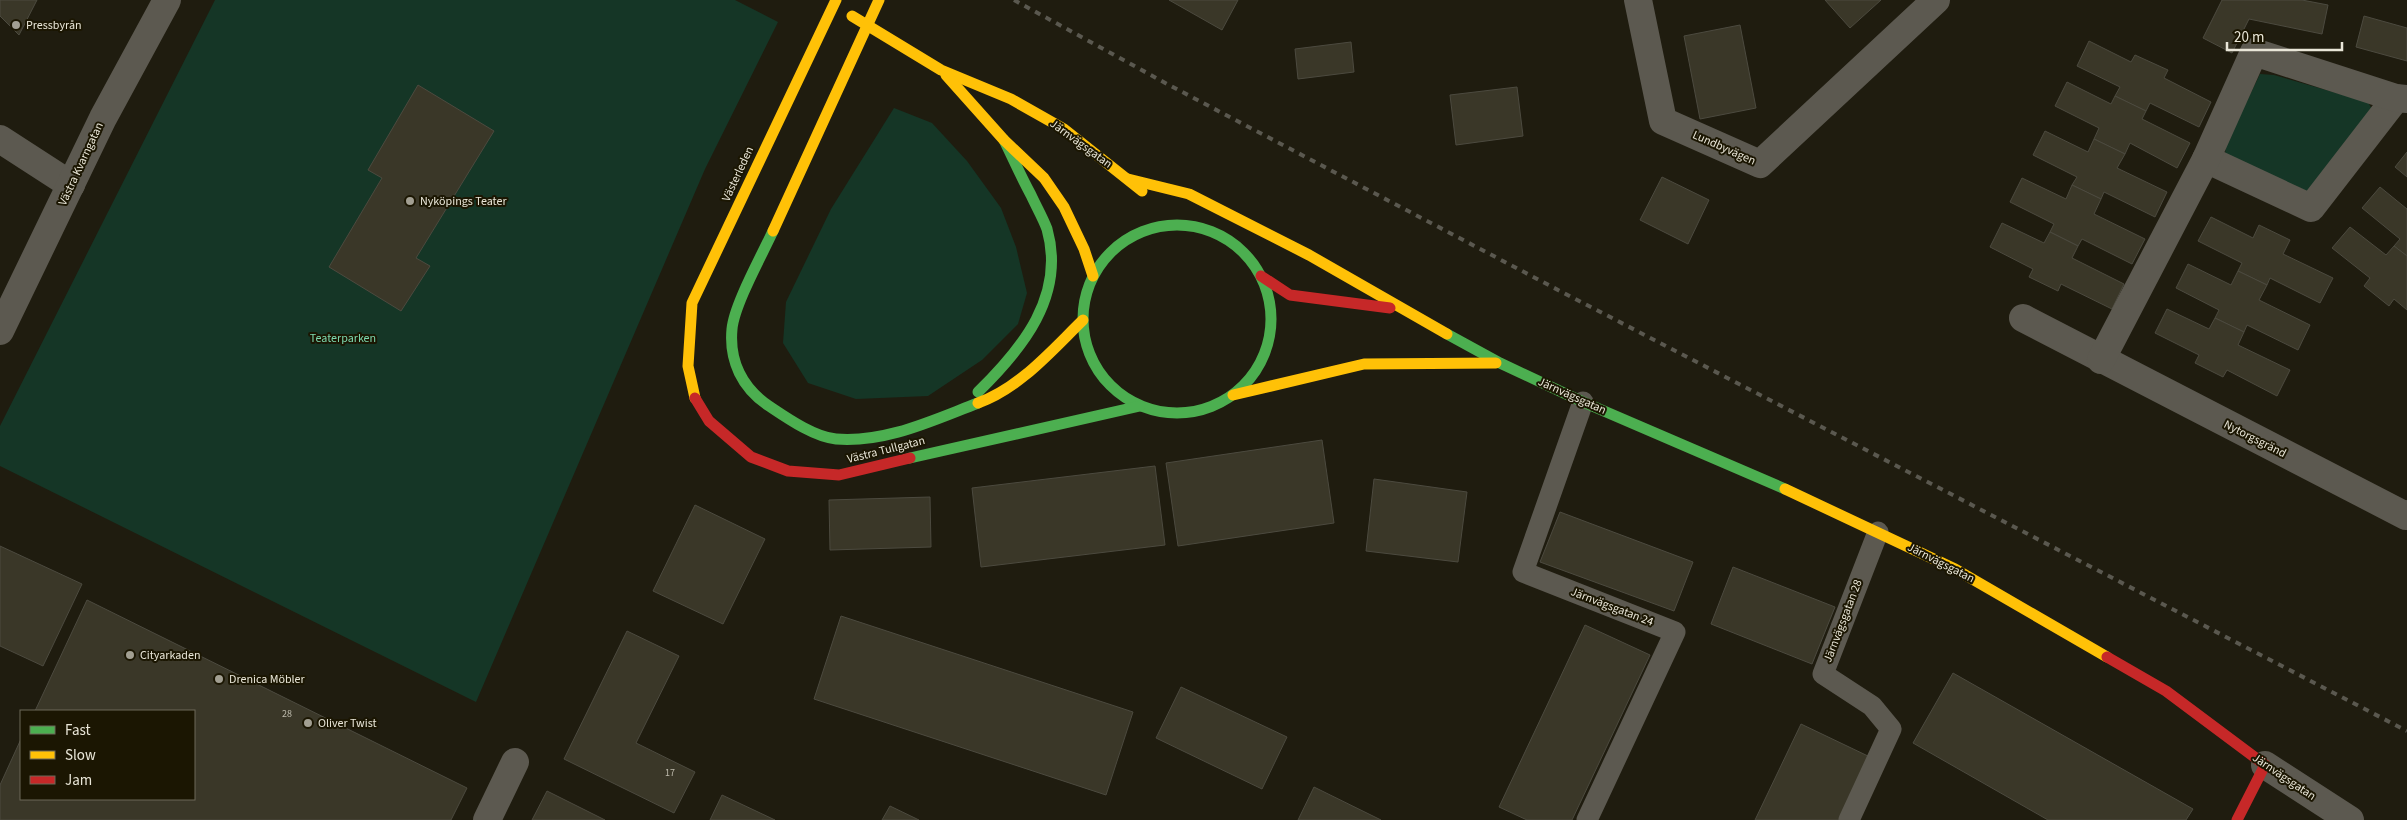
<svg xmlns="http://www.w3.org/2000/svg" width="2407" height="820" font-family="'Source Sans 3',sans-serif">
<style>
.green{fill:#153626}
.building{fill:#3a3728;stroke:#4c4a3f}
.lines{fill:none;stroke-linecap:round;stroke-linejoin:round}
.lane{stroke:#5c5950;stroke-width:21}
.street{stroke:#5c5950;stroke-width:28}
.fast{stroke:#4caf50;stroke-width:11}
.slow{stroke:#ffc107;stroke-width:11}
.jam{stroke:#c62828;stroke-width:11}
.rail{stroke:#5a584f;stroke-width:4;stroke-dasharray:6 6;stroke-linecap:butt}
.poi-dot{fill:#a29f92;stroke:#1b1602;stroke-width:2}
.labels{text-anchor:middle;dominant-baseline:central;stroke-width:4;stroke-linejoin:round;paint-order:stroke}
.number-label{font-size:10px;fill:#bdbaac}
.poi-label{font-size:12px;fill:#e9e6d8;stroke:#1b1602;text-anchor:start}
.street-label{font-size:12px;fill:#e9e6d8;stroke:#1b1602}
.park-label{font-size:12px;fill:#7cd8ae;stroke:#1b1602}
</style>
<rect width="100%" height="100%" fill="#1f1c0f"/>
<g class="green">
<polygon points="215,0 735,0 778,22 705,169 476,702 0,466 0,426"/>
<polygon points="2260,74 2274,75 2368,102 2374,113 2311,193 2225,155 2226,144"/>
<polygon points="894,108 932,123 967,161 1001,208 1016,247 1027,293 1018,324 982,360 928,396 856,399 808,383 783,343 786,302 831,209"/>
</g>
<g class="building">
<polygon points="0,0 37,0 19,35 0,16"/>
<polygon points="1169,0 1238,0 1222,30"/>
<polygon points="1825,0 1881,0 1850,28"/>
<polygon points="2222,0 2302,0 2328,5 2322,34 2249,19 2232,53 2203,38"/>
<polygon points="2364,16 2407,28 2407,61 2356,47"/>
<polygon points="1740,25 1756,108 1700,119 1684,36"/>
<polygon points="2089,41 2131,62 2135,55 2168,70 2164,78 2211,102 2199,127 2150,103 2146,111 2115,96 2120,87 2077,66"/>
<polygon points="1351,42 1354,72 1298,79 1295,49"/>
<polygon points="2067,82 2111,104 2115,96 2146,111 2142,119 2190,143 2177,168 2130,143 2125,154 2094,139 2099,128 2055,106"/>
<polygon points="418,85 494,131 416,258 430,266 401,311 329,267 382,178 368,170"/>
<polygon points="1517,87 1523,136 1456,145 1450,95"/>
<polygon points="2045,131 2088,152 2094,139 2125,154 2117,168 2167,192 2155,217 2104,192 2101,199 2072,185 2077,177 2033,155"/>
<polygon points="2407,152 2407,177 2395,167"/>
<polygon points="1662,177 1709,200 1688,244 1640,220"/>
<polygon points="2022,178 2066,199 2072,185 2101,199 2094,214 2145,239 2132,264 2082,239 2078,246 2050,232 2054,224 2010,202"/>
<polygon points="2380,187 2407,209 2407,256 2394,246 2400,239 2362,208"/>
<polygon points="2211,217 2253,238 2259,225 2290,240 2283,254 2333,278 2320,303 2270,278 2267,285 2238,271 2242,263 2198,241"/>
<polygon points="2002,223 2044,243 2050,232 2078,246 2072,258 2124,284 2112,309 2061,284 2058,291 2029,277 2033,269 1990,247"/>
<polygon points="2350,227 2386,255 2394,246 2407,256 2407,310 2394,299 2389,306 2364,286 2370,278 2332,248"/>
<polygon points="2188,264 2231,285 2238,271 2267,285 2259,300 2310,325 2298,350 2247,325 2244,332 2215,318 2219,310 2176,288"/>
<polygon points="2167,309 2209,329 2215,318 2244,332 2238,345 2290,370 2277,396 2227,370 2223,377 2195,363 2199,355 2155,333"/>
<polygon points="1322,440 1334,523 1178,546 1166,463"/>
<polygon points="1155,466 1165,545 981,567 972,488"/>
<polygon points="1374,479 1467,492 1458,562 1366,551"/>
<polygon points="930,497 931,547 830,550 829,500"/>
<polygon points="695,505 765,539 723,624 653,591"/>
<polygon points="1560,512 1693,562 1674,611 1540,562"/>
<polygon points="0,546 82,584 43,666 0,646"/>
<polygon points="1733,567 1835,607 1812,664 1711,624"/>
<polygon points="87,600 467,788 451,820 0,820 0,785 21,739 21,799 194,799 194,711 35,711"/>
<polygon points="841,616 1133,712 1106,795 814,699"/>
<polygon points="1585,625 1650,655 1572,820 1527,820 1499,807"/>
<polygon points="627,631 679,656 636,743 695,772 674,813 564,759"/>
<polygon points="1953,673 2193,809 2186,820 2048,820 1913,743"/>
<polygon points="1181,687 1287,737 1262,789 1156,738"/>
<polygon points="1801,724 1870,757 1840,820 1755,820"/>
<polygon points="1314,787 1381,820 1298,820"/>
<polygon points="547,791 605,820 532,820"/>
<polygon points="722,795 775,820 710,820"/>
<polygon points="890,806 919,820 882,820"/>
</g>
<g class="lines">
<g class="lane">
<polyline points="1583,402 1523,572 1675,632 1587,820"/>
<polyline points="1849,820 1891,729 1872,706 1823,674 1878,532"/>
</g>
<g class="street">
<polyline points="1638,0 1663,121 1760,164 1936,0"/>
<polyline points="0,139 71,185"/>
<polyline points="2206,159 2311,208 2396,98"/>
<polyline points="2023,318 2406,516 2407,514"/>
<polyline points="0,331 103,118 167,0"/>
<polyline points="2101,360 2206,159 2254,52 2396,98 2407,99"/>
<polyline points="2265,765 2350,820"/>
<polyline points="487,820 515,762"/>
</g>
<g class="fast">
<circle cx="1177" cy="319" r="94"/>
<path d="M 773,231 C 762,255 734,305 732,329 C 729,361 742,388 769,406 C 787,418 814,437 836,439 C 886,443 933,420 978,403"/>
<polyline points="1447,334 1500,363 1583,402 1785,489"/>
<path d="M 978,392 C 1022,349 1066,296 1047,229 C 1043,218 1036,206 1031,195 C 1021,177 1013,158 1004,140"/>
<polyline points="910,458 1140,406"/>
</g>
<g class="slow">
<polyline points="852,16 941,70 1011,99 1064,129 1142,191"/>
<polyline points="946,75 1004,140 1044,178 1064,207 1084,249 1093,276"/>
<polyline points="1128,179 1189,194 1309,255 1447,334"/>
<polyline points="773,231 879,0"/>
<polyline points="1233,395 1364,364 1496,363"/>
<polyline points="695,398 688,366 692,303 836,0"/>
<path d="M 978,403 C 1020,388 1052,350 1083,320"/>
<polyline points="1785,489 1955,569 2107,657"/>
</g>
<g class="jam">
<polyline points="1261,276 1290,295 1390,308"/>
<polyline points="695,398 709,421 751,457 788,471 839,475 910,458"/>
<polyline points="2107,657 2166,691 2265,765 2237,820"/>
</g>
<polyline class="rail" points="1014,0 1169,85 1560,291 2407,731"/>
</g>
<g class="poi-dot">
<circle cx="16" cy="25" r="5"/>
<circle cx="410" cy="201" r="5"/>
<circle cx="130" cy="655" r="5"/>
<circle cx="219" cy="679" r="5"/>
<circle cx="308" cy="723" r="5"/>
</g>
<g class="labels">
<g class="number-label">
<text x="287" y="714">28</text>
<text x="670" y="773">17</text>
</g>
<g class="poi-label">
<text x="26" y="25">Pressbyrån</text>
<text x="420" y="201">Nyköpings Teater</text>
<text x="140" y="655">Cityarkaden</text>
<text x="229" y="679">Drenica Möbler</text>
<text x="318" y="723">Oliver Twist</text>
</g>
<g class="street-label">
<text transform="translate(1081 144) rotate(36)">Järnvägsgatan</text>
<text transform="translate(1724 148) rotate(24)">Lundbyvägen</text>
<text transform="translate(81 164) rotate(-65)">Västra Kvarngatan</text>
<text transform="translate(738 174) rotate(-65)">Västerleden</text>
<text transform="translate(1572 396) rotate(24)">Järnvägsgatan</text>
<text transform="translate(2255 439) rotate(27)">Nytorgsgränd</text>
<text transform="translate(886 450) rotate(-14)">Västra Tullgatan</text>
<text transform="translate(1941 563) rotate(27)">Järnvägsgatan</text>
<text transform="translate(1612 607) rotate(21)">Järnvägsgatan 24</text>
<text transform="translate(1843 621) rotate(-69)">Järnvägsgatan 28</text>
<text transform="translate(2284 777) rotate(34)">Järnvägsgatan</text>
</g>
<g class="park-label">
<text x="343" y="338">Teaterparken</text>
</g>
</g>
<rect x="20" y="710" width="175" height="90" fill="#1b1602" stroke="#6d6958"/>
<rect x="30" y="726" width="25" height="8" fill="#4caf50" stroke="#6d6958"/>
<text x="65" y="735" font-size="15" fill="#e9e6d8">Fast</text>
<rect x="30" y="751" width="25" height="8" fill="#ffc107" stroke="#6d6958"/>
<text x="65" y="760" font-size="15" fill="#e9e6d8">Slow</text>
<rect x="30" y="776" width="25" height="8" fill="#c62828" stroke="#6d6958"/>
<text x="65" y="785" font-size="15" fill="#e9e6d8">Jam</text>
<path d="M2227 42v8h115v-8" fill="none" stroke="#e9e6d8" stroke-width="2.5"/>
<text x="2234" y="42" font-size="15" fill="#e9e6d8" stroke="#1b1602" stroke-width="4" paint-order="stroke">20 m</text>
</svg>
